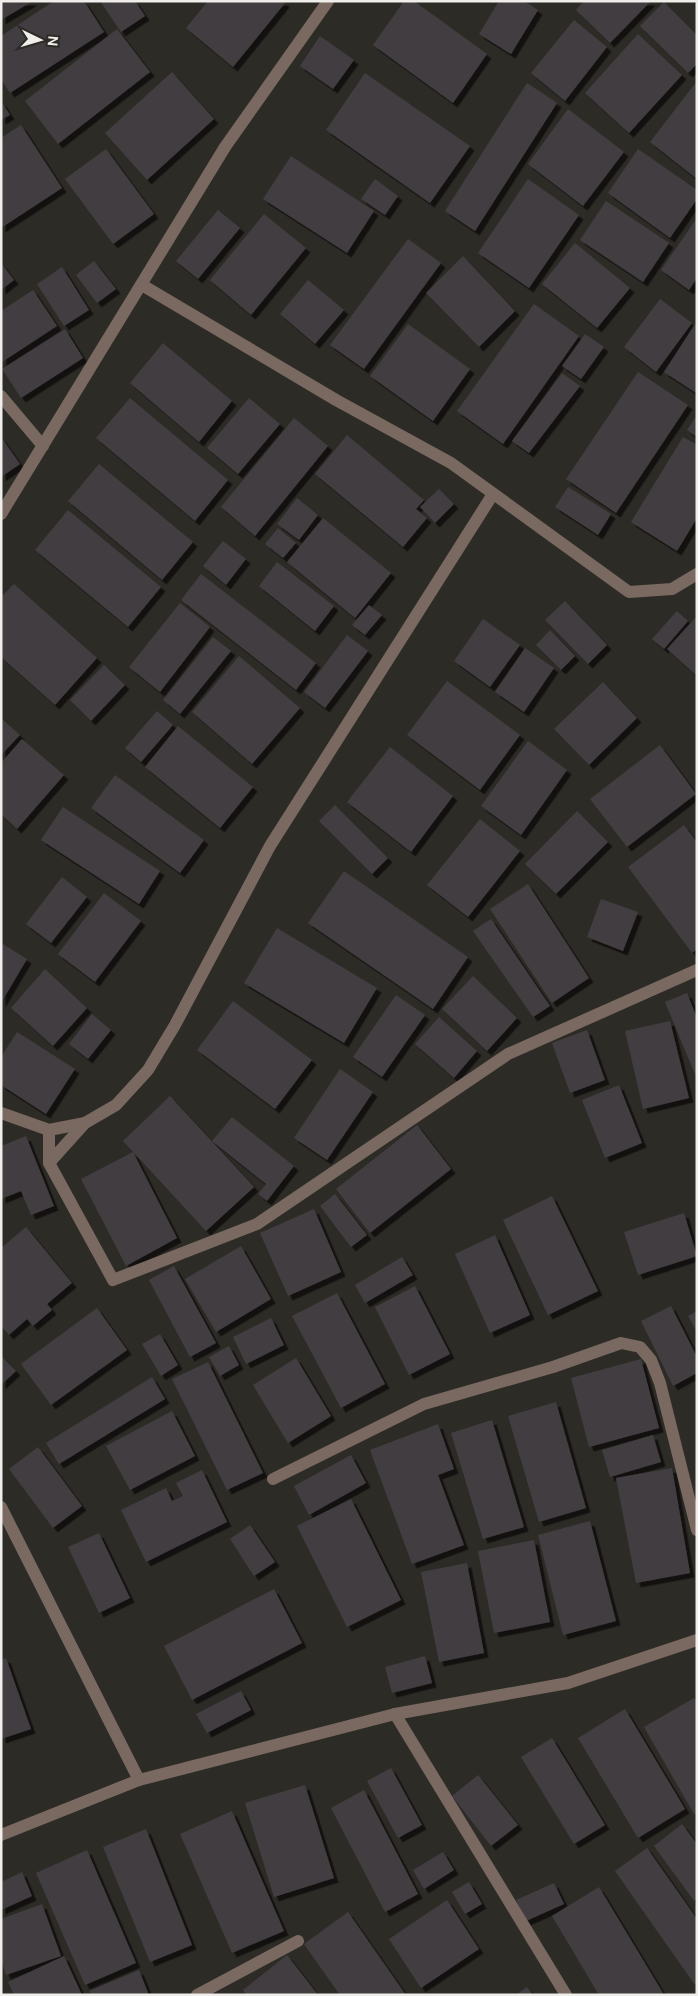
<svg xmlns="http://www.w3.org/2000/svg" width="698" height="1996" font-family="'DM Sans',sans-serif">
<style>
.building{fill:#433d41;filter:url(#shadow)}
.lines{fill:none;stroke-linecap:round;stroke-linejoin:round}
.lane{stroke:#796960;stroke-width:12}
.street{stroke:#796960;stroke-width:12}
</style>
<defs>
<filter id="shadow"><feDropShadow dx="4.5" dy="4.5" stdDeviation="0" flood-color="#0009"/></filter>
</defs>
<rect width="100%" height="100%" fill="#2d2b26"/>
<g class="building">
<polygon points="1,1 33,1 1,20"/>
<polygon points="54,1 84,1 104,32 10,93 1,79 1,36"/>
<polygon points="100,1 135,1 145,16 121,32"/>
<polygon points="208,1 283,1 285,3 233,67 186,28"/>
<polygon points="404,1 414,1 487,54 453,103 373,45"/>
<polygon points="499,1 524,1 538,10 511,54 479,34"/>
<polygon points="584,1 651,1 610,43 576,10"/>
<polygon points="664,2 697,35 697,64 688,73 640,26"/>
<polygon points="574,20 607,47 565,101 531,73"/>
<polygon points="117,29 150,72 58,144 25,101"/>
<polygon points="638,34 682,75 629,133 585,93"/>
<polygon points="320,36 354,60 333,89 300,66"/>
<polygon points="172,72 214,119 147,180 105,133"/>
<polygon points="365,73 470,146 430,203 326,130"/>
<polygon points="697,81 697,179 650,142"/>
<polygon points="527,83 557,103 475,231 445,211"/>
<polygon points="1,101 10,115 1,120"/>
<polygon points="568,109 624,152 583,206 528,164"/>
<polygon points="21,125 62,188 1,228 1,138"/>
<polygon points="106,149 154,214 113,244 65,179"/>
<polygon points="638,149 697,190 697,199 670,238 608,193"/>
<polygon points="291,156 374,211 347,253 263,199"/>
<polygon points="375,179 398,196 385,215 361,199"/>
<polygon points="528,179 579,215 529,288 478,253"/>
<polygon points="606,201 669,243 643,282 580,240"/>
<polygon points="218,210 240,228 198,279 176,261"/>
<polygon points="264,214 306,248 251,315 210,280"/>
<polygon points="697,218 697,278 689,290 661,270"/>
<polygon points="408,239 441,263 364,369 330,345"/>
<polygon points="575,243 630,288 597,328 542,284"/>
<polygon points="463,256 515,311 479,347 426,293"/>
<polygon points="94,261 116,289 97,303 76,275"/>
<polygon points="1,263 14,280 1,290"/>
<polygon points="62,267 89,310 64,326 37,284"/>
<polygon points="308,280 344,310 315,344 280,314"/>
<polygon points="33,290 57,326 2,362 1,311"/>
<polygon points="660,299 692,323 656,372 624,347"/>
<polygon points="534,304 579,336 503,444 457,411"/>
<polygon points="697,321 697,391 696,393 664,372"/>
<polygon points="408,324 470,369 433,421 370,376"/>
<polygon points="65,329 83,358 21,398 2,369"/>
<polygon points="585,334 604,347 581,379 562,366"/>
<polygon points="163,343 232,401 199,442 130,383"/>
<polygon points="638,372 688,405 616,513 566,479"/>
<polygon points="562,373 580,386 529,453 512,441"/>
<polygon points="130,398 228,480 195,521 96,438"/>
<polygon points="249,398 280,424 238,474 207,448"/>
<polygon points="697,415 697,437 687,430"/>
<polygon points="294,418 328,446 255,536 221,507"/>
<polygon points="347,435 424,500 416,509 427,518 403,547 315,474"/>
<polygon points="1,437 20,464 1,477"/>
<polygon points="683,437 697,445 697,518 677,551 631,522"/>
<polygon points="99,464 193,542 162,580 68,501"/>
<polygon points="568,487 611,514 598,535 555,507"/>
<polygon points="439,489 454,504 435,523 420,507"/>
<polygon points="297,498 318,515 299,540 277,524"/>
<polygon points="68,510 161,587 128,627 35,550"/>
<polygon points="323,518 391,573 355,618 287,562"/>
<polygon points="278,528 296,543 283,558 265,544"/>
<polygon points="223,541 246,559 226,585 203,566"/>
<polygon points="277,562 334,606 315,631 259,586"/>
<polygon points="201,574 316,663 296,690 181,600"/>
<polygon points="14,584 97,658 55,705 1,657 1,597"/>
<polygon points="565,601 607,645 588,664 545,620"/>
<polygon points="180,603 210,627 160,692 129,667"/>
<polygon points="369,605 382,615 365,635 352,625"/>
<polygon points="677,611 688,621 664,649 652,639"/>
<polygon points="697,616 697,676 667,649"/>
<polygon points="483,619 520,645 490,687 454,661"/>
<polygon points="550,630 575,656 561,670 536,645"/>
<polygon points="347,635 368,651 325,708 304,692"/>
<polygon points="213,637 231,651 180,714 163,700"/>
<polygon points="525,648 554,668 524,712 495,692"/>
<polygon points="239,656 300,708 252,764 192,712"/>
<polygon points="104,665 125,685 91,721 70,700"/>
<polygon points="447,681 520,735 480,790 407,735"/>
<polygon points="603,682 637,718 589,765 554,729"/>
<polygon points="157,711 173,725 141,762 125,748"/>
<polygon points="1,718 20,735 1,755"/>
<polygon points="178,726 253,787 220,828 145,767"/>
<polygon points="22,739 64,775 17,829 1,814 1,763"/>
<polygon points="528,741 567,770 521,835 481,806"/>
<polygon points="660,745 696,794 627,847 590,799"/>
<polygon points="390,747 453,796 411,852 347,802"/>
<polygon points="115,775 204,840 180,873 91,808"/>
<polygon points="335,805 388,858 372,874 319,821"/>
<polygon points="63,807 160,871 139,904 41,840"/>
<polygon points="577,811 608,842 556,894 525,864"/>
<polygon points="480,819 520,851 468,917 427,885"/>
<polygon points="684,825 697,842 697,949 692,953 628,867"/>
<polygon points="344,871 468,957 433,1009 308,923"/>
<polygon points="62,877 87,897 51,943 26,924"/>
<polygon points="528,884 589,978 552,1003 490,909"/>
<polygon points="104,893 141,921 95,982 58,954"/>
<polygon points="601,899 638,912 623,951 587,937"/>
<polygon points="491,919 550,1006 533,1017 473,931"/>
<polygon points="277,928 377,988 344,1043 244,983"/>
<polygon points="1,943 27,959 1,1003"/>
<polygon points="45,969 87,1008 53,1046 11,1008"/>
<polygon points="473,976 517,1018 487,1051 442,1009"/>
<polygon points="687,993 697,1018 697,1079 665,1002"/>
<polygon points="396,995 425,1015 382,1077 353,1057"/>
<polygon points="233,1001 312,1060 275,1109 197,1050"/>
<polygon points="92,1014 111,1030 88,1059 69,1044"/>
<polygon points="439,1017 477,1051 454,1078 415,1044"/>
<polygon points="670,1021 689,1098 643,1109 625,1031"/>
<polygon points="587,1030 605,1080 570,1093 552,1043"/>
<polygon points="17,1032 75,1069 46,1114 1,1085 1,1057"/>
<polygon points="340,1069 373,1092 327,1160 294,1138"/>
<polygon points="619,1085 642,1143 605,1158 582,1100"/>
<polygon points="170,1096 254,1187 206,1231 133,1152 177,1238 126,1266 81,1179 133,1152 123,1141"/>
<polygon points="232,1117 294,1166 267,1201 258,1194 266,1184 212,1141"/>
<polygon points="417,1125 451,1169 370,1233 336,1189"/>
<polygon points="26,1136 54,1206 31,1215 21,1191 1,1199 1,1146"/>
<polygon points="335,1194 367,1235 351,1247 320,1206"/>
<polygon points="552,1196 598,1291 548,1315 503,1220"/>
<polygon points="314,1209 341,1272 288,1296 260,1233"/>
<polygon points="684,1213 697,1256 638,1275 624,1232"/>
<polygon points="26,1227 72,1283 47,1304 52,1310 33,1326 27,1319 9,1335 1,1326 1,1248"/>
<polygon points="495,1235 530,1315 490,1333 455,1254"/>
<polygon points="241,1246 271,1299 216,1332 185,1279"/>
<polygon points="402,1257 413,1275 365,1303 355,1285"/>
<polygon points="174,1266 216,1343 190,1357 149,1280"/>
<polygon points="415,1286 450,1354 409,1375 375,1307"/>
<polygon points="337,1293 385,1384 341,1408 292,1316"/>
<polygon points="671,1306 697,1357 697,1373 673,1386 641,1321"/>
<polygon points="97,1308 127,1350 51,1405 21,1364"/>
<polygon points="697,1311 697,1332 688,1316"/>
<polygon points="271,1318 284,1345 246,1364 233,1337"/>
<polygon points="160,1334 178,1365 161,1376 142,1344"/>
<polygon points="229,1346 239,1365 220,1376 209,1357"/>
<polygon points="1,1356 16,1371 1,1385"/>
<polygon points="296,1358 331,1416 288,1443 253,1385"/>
<polygon points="641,1359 659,1428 589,1447 571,1378"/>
<polygon points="208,1362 263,1473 227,1490 172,1379"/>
<polygon points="152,1377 165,1399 59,1464 46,1443"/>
<polygon points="556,1402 586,1508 539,1522 508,1416"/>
<polygon points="172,1411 195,1456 130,1490 106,1446"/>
<polygon points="492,1420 524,1527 483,1539 451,1433"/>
<polygon points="438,1424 454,1469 438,1475 464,1545 412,1564 370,1450"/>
<polygon points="653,1435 661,1462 610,1477 602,1450"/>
<polygon points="38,1447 82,1506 53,1528 9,1469"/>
<polygon points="351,1455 366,1483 309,1515 294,1486"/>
<polygon points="672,1468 690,1573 636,1583 616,1478"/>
<polygon points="202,1470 227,1522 146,1562 121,1510 166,1488 172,1501 183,1496 176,1483"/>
<polygon points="351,1499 401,1600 347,1627 297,1526"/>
<polygon points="590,1521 616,1621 563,1635 538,1535"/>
<polygon points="250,1525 275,1562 254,1576 230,1539"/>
<polygon points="99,1533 130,1598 99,1613 68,1547"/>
<polygon points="534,1540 550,1622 494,1633 478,1551"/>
<polygon points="467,1563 484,1653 439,1662 421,1572"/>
<polygon points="274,1589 302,1643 192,1700 164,1646"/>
<polygon points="425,1656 432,1683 392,1693 385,1667"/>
<polygon points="6,1658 31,1729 1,1739 1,1660"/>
<polygon points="241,1691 251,1710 207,1733 196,1714"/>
<polygon points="694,1698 697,1702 697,1813 694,1814 644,1727"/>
<polygon points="625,1709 685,1809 638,1838 578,1738"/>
<polygon points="552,1738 605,1825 574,1844 521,1757"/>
<polygon points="391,1768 422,1825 398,1838 367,1781"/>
<polygon points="478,1775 518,1825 491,1846 452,1796"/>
<polygon points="305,1785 334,1878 274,1897 245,1803"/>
<polygon points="364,1790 418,1894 385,1912 331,1808"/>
<polygon points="232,1811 284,1931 232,1953 180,1834"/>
<polygon points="682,1824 697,1844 697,1899 694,1901 654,1846"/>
<polygon points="146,1829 192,1945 150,1962 103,1847"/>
<polygon points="647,1848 697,1919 697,1983 695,1985 615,1871"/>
<polygon points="87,1850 136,1963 85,1985 36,1873"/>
<polygon points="443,1852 454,1870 424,1889 413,1870"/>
<polygon points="22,1872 32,1896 1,1910 1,1882"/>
<polygon points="469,1882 482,1904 465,1914 452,1892"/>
<polygon points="554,1883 564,1904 526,1921 516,1900"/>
<polygon points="599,1887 663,1993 660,1995 599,1995 552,1916"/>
<polygon points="447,1900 479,1949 421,1988 389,1939"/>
<polygon points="42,1904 61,1956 6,1975 1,1961 1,1919"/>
<polygon points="348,1912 406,1995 340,1995 304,1944"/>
<polygon points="287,1955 318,1995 246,1995 243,1990"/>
<polygon points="64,1956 82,1995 14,1995 8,1982"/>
<polygon points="139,1970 149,1995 91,1995 89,1991"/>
<polygon points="527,1987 533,1995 516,1995"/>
</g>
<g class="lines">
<polyline class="lane" points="197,1995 298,1941"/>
<g class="street">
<polyline points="142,285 336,400 451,463 629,592 672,589 697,574"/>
<polyline points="1,396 43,446"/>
<polyline points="1,514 225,147 328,1"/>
<polyline points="1,1113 49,1130 85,1123 116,1105 148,1070 175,1025 270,846 493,494"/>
<polyline points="49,1130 49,1163 113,1280 257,1224 508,1054 697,970"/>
<polyline points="49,1163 85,1123"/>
<polyline points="273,1479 424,1404 553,1367 621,1343 640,1347 651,1360 660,1383 697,1530"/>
<polyline points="1,1507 139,1780"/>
<polyline points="395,1714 566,1995"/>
<polyline points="1,1835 139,1780 395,1714 568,1683 697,1640"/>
</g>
</g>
<rect width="698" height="1996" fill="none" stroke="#efeeea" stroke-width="5"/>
<g transform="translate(40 40) rotate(95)" stroke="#2d2b26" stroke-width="4" paint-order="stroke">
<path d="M0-4L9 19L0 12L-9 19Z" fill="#efeeea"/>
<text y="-8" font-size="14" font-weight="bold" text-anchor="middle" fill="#efeeea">N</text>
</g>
</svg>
